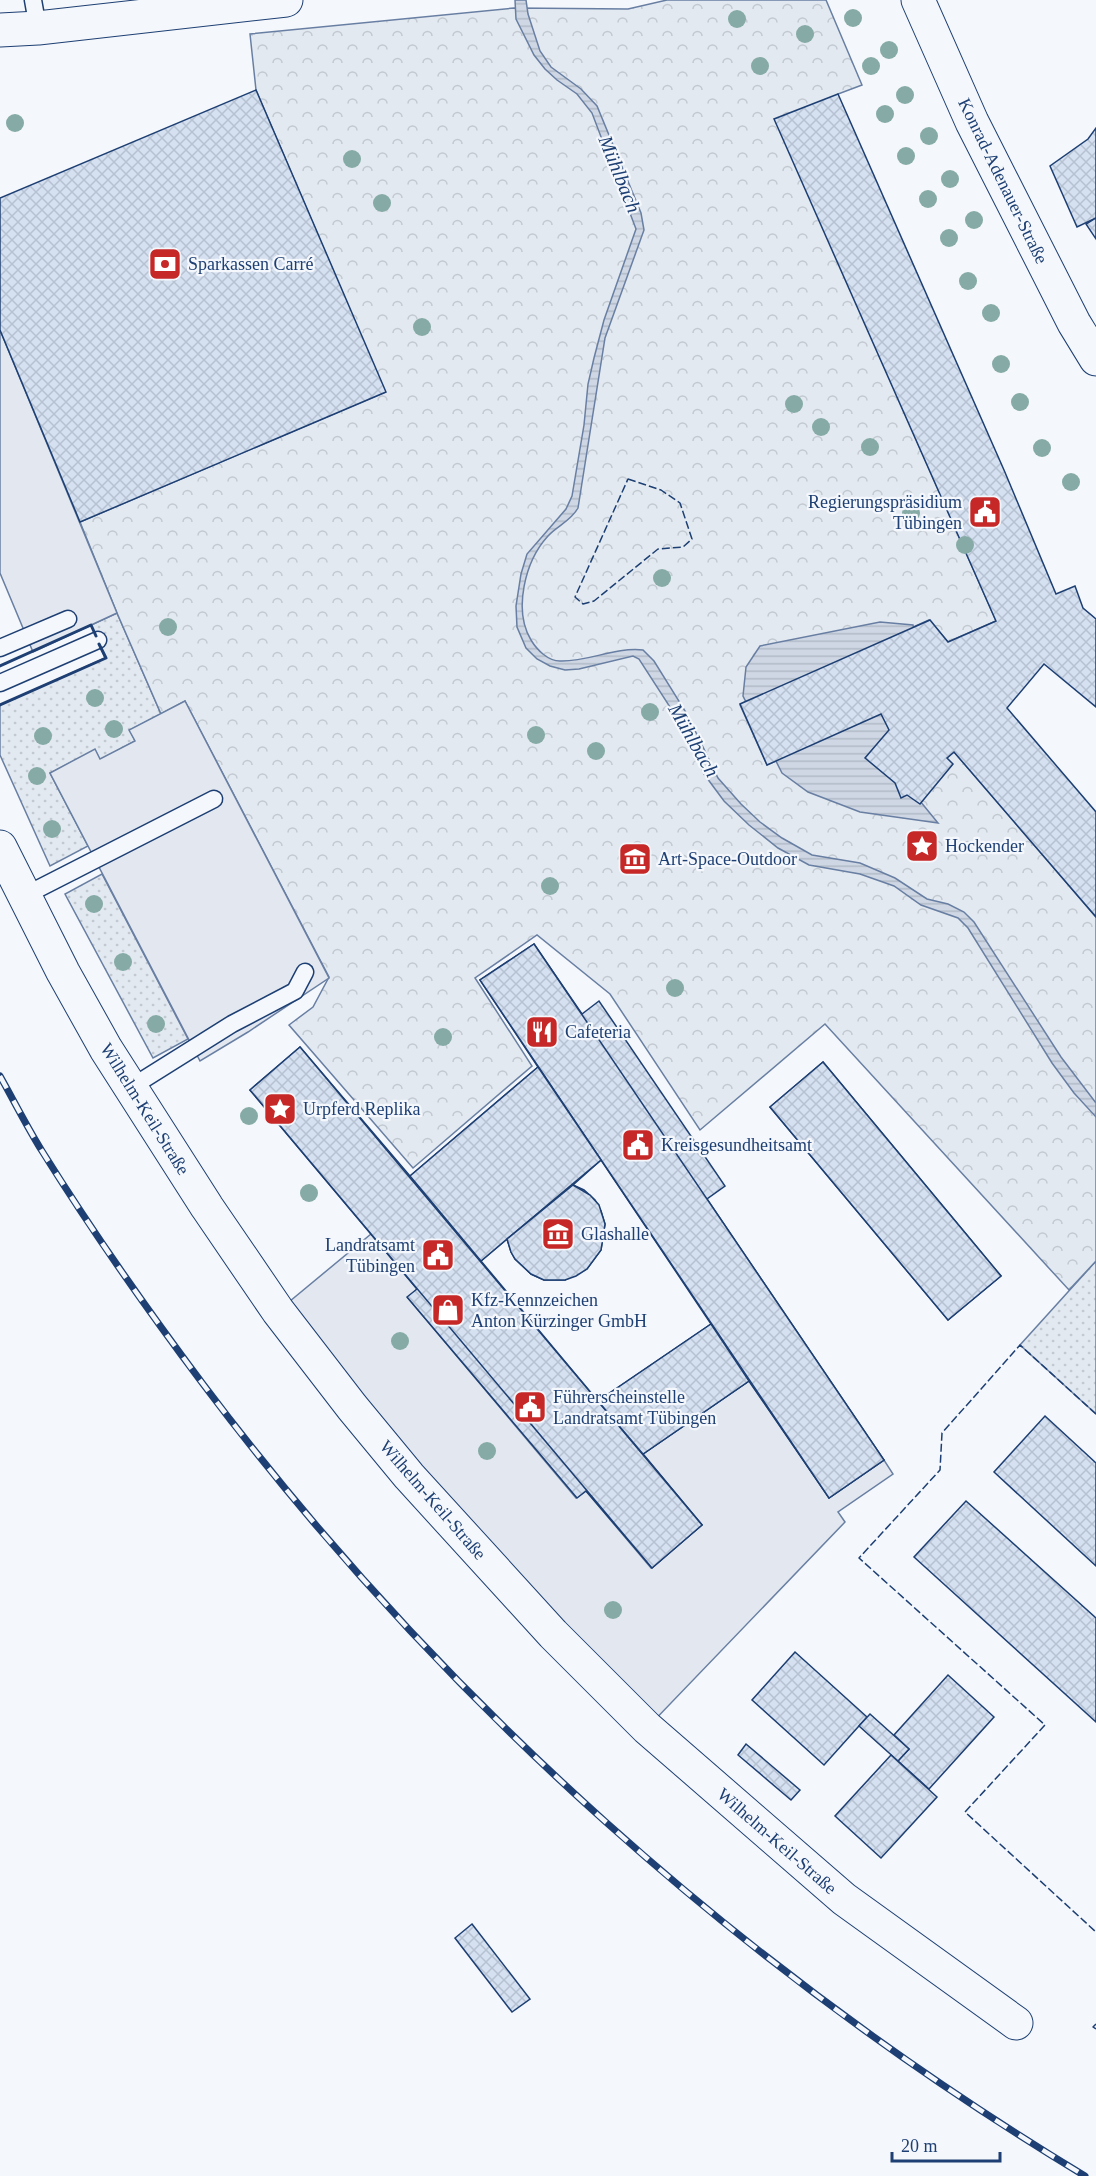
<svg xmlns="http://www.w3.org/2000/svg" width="1096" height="2176" font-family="'Times New Roman',serif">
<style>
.grass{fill:url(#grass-dots);stroke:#687fa3;stroke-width:1.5}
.park{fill:url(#park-crowns);stroke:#687fa3;stroke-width:1.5}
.parking{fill:#e3e8f0;stroke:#687fa3;stroke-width:1.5}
.water{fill:url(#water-rules);stroke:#687fa3;stroke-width:1.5}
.building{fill:url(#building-cross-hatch);stroke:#1d3f73;stroke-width:1.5;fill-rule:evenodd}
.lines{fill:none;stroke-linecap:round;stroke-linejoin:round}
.lane-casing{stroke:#1d3f73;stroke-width:19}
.street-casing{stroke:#1d3f73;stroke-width:35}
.lane{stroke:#f4f7fb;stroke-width:16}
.street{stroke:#f4f7fb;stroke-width:33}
.rail-casing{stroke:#1d3f73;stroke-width:7}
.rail{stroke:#f4f7fb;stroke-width:4.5;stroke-dasharray:14;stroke-linecap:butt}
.fence{stroke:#1d3f73;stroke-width:1.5;stroke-dasharray:8 3;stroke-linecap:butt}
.wall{stroke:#1d3f73;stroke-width:3}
.tree{fill:#86aba6}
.labels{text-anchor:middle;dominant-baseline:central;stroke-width:4.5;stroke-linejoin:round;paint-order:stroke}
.street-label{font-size:18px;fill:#1d3f73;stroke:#f4f7fb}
.poi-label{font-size:18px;fill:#1d3f73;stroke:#f4f7fb;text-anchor:start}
.water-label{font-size:20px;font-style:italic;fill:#1d3f73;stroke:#f4f7fb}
</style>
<defs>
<pattern id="grass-dots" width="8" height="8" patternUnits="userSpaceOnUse" patternTransform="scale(1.5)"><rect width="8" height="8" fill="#e3e9f0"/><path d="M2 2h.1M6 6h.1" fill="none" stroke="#c2c9d1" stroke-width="1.8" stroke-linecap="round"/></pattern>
<pattern id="park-crowns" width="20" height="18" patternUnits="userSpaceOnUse" patternTransform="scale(1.5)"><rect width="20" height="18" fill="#e3e9f0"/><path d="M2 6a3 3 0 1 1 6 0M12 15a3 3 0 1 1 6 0" fill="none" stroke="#c2c9d1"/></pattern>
<pattern id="water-rules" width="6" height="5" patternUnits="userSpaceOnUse" patternTransform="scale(1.5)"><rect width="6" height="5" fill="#cfd7e4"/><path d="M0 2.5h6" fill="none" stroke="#b1bac7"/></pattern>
<pattern id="building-cross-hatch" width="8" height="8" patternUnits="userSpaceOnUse" patternTransform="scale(1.5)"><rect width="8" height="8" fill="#d5e0f0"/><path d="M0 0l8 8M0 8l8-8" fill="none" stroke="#b6c1d1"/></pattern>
</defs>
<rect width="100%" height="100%" fill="#f4f7fb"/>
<g class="grass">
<polygon points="117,613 161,714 130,730 135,741 100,760 95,750 50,773 88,846 50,866 0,755 0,705 105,658 91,625"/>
<polygon points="102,874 188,1039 153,1058 65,894"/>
<polygon points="1096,1261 1096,1414 1020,1345"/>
</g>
<polygon class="park" points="667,0 826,0 862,85 838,94 847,282 996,621 948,642 929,620 740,705 767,765 881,714 947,758 954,752 1096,917 1096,1261 1069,1290 825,1024 700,1130 610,994 537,935 475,978 532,1066 413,1168 289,1025 313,1007 329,977 185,701 161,714 117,613 80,522 385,392 256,90 250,34 514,8 628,9"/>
<g class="parking">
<polygon points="0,330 117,613 33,652 0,573"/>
<polygon points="185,701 329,978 248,1032 200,1061 50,773 95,749 100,759 135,741 129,730"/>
<polygon points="371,1234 417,1289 408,1298 576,1498 586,1491 651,1568 702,1525 643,1454 749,1381 829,1498 884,1460 893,1474 838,1512 845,1522 647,1728 278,1311"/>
</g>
<g class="water">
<path d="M 515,0 L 526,0 L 528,14 L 540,51 L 551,67 L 581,89 L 597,106 L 641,213 L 644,230 L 605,338 L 578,508 C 571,521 557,526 548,536 C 525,561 513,610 531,640 C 537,650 548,661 560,661 C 588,662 614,647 643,650 L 654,661 L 687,714 L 718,778 L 741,804 L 760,822 L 782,838 L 812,855 L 860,863 L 895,878 L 927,899 L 948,904 L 964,912 L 974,922 L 1061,1057 L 1096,1103 L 1096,1117 L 1074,1093 L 1052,1063 L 968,928 L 958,918 L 921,905 L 894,886 L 860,874 L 809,865 L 778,848 L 749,825 L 724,801 L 704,774 L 681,724 L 639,659 L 633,656 L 579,669 L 565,670 L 550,666 L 537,659 L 526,648 L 517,627 L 516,606 L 521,574 L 527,554 L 566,509 L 572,496 L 584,425 L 588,384 L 594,358 L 604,320 L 636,229 L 592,113 L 577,94 L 557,80 L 545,69 L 534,55 L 516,19 Z"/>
<polygon points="880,622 913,625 928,717 920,801 938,823 860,812 808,792 782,773 743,696 746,667 760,646"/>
</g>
<g class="building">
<polygon points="256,90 386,392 80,522 0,330 0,198"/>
<polygon points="838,94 1004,470 1056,594 1075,586 1083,608 1096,619 1096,707 1044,664 1007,708 1096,812 1096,917 954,752 947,758 953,764 920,804 907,795 901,798 895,783 865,758 889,730 881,714 767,765 740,704 930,620 948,642 996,621 774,119"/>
<polygon points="1096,128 1096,218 1077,227 1050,166 1088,139"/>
<polygon points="1096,218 1096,239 1086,224"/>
<path d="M 534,944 L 582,1014 L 599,1001 L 725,1186 L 707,1199 L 884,1460 L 829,1498 L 749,1381 L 643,1454 L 702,1525 L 652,1568 L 586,1491 L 577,1498 L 407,1297 L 417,1289 L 250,1090 L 300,1047 L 410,1176 L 538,1067 L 480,980 ZM 601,1160 L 711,1324 L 598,1401 L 481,1261 L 507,1239 L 511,1252 L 515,1259 L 531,1274 L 544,1280 L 565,1280 L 587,1269 L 601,1250 L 605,1224 L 601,1211 L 595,1200 L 584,1190 L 573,1185 Z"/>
<polygon points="534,944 884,1460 829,1498 480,980"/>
<polygon points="300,1047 702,1525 652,1568 250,1090"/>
<polygon points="823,1062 1001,1276 948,1320 770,1107"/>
<polygon points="823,1062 1001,1276 948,1320 770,1107"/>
<polygon points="538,1067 601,1160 481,1261 410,1176"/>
<polygon points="573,1185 590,1195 599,1205 605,1224 601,1250 587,1269 576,1276 565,1280 544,1280 531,1274 515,1259 511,1252 507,1239"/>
<polygon points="711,1324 749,1381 643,1454 598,1401"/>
<polygon points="1045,1416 1096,1463 1096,1566 994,1472"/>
<polygon points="966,1501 1096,1618 1096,1722 914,1557"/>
<polygon points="795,1652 867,1717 824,1765 752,1700"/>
<polygon points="948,1675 994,1717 929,1789 898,1761 909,1749 894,1735"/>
<polygon points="870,1714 909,1749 898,1761 859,1726"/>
<polygon points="746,1744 800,1790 791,1800 738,1755"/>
<polygon points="891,1755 937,1797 881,1858 835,1816"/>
<polygon points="472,1924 530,1999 512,2012 455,1938"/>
</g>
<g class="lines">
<defs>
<g id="lane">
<polyline points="33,0 38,28"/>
<polyline points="0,648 68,619"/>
<polyline points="0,683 98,640"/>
<polyline points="24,896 214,799"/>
<polyline points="130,1088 232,1024 295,991 305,972"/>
</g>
<g id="street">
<polyline points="918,0 972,122 1074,323 1096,359"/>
<polyline points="0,30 38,28 286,0"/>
<polyline points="0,847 63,972 106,1049 207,1207 278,1311 352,1407 409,1476 553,1634 647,1728 844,1899 1016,2023"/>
</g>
</defs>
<use href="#lane" class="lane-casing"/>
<use href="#street" class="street-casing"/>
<use href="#lane" class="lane"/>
<use href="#street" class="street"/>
<defs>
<path id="rail" d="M 0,1076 C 14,1101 27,1127 42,1151 C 92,1231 146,1308 203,1384 C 442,1702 744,1970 1085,2176"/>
</defs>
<use href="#rail" class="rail-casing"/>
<use href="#rail" class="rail"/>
<g class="fence">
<polygon points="628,479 661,490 680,503 692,539 683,547 658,549 594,601 583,604 575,597"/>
<polyline points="1096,1414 1020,1345 942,1433 940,1470 859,1558 1045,1725 965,1812 1096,1932"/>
<polyline points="1096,2024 1093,2027 1096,2029"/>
</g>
<g class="wall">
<polyline points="0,666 91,625 96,636"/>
<polyline points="0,705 106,658 99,644"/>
</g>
</g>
<g class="tree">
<circle cx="853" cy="18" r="9"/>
<circle cx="737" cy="19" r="9"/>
<circle cx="805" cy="34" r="9"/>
<circle cx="889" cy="50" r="9"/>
<circle cx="760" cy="66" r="9"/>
<circle cx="871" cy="66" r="9"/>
<circle cx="905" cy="95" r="9"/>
<circle cx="885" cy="114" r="9"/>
<circle cx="15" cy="123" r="9"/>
<circle cx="929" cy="136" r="9"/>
<circle cx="906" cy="156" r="9"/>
<circle cx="352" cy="159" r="9"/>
<circle cx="950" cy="179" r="9"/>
<circle cx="928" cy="199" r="9"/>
<circle cx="382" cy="203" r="9"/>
<circle cx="974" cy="220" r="9"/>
<circle cx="949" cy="238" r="9"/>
<circle cx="968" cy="281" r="9"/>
<circle cx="991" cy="313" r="9"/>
<circle cx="422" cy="327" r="9"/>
<circle cx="1001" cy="364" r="9"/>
<circle cx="1020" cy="402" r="9"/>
<circle cx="794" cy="404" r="9"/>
<circle cx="821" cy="427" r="9"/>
<circle cx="870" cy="447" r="9"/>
<circle cx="1042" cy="448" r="9"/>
<circle cx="1071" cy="482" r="9"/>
<circle cx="911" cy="513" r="9"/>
<circle cx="965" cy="545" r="9"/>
<circle cx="662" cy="578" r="9"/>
<circle cx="168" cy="627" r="9"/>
<circle cx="95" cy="698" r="9"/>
<circle cx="650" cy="712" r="9"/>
<circle cx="114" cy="729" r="9"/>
<circle cx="536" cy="735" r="9"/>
<circle cx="43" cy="736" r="9"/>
<circle cx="596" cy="751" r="9"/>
<circle cx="37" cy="776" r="9"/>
<circle cx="52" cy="829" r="9"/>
<circle cx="550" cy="886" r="9"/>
<circle cx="94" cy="904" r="9"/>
<circle cx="123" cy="962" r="9"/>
<circle cx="675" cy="988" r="9"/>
<circle cx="156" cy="1024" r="9"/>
<circle cx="443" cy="1037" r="9"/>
<circle cx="249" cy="1116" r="9"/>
<circle cx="309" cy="1193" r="9"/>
<circle cx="400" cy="1341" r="9"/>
<circle cx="487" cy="1451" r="9"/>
<circle cx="613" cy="1610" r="9"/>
</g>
<defs>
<symbol id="bank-square" viewBox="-11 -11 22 22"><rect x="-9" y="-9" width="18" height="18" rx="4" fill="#c62828" stroke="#f4f7fb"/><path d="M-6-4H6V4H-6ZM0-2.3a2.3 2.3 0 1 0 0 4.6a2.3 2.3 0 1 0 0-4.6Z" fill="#fff"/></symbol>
<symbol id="civic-square" viewBox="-11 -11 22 22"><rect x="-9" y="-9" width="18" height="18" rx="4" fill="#c62828" stroke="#f4f7fb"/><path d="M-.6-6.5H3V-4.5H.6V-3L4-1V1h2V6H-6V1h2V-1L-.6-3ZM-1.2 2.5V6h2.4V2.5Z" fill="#fff"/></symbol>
<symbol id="sight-square" viewBox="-11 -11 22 22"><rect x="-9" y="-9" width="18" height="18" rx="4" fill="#c62828" stroke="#f4f7fb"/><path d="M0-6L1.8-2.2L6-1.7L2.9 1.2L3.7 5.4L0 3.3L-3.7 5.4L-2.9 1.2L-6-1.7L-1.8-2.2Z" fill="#fff"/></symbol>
<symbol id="museum-square" viewBox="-11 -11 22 22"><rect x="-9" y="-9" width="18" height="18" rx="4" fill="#c62828" stroke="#f4f7fb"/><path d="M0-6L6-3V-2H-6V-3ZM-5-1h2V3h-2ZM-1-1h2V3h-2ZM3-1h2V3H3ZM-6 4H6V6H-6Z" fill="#fff"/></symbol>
<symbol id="restaurant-square" viewBox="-11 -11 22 22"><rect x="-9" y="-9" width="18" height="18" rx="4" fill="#c62828" stroke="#f4f7fb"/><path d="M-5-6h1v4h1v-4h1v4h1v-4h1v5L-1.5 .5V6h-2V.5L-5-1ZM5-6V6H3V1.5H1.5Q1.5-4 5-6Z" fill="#fff"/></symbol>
<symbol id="shop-square" viewBox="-11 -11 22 22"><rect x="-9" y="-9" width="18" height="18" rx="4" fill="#c62828" stroke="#f4f7fb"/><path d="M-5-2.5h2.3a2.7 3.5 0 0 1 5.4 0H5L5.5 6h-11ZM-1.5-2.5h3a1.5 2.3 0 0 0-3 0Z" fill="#fff"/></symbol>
</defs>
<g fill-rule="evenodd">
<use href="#bank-square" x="146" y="245" width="38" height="38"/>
<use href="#civic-square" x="966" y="493" width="38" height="38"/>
<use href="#sight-square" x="903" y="827" width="38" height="38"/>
<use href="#museum-square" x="616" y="840" width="38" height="38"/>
<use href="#restaurant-square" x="523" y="1013" width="38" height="38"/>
<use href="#sight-square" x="261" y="1090" width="38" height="38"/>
<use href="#civic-square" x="619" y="1126" width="38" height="38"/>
<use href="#museum-square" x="539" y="1215" width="38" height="38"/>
<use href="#civic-square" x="419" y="1236" width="38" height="38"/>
<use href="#shop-square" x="429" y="1291" width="38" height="38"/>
<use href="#civic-square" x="511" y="1388" width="38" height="38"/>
</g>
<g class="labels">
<g class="street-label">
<text transform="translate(1003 181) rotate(64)">Konrad-Adenauer-Straße</text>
<text transform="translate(145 1109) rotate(58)">Wilhelm-Keil-Straße</text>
<text transform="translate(433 1500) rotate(49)">Wilhelm-Keil-Straße</text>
<text transform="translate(777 1841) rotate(41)">Wilhelm-Keil-Straße</text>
</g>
<g class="poi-label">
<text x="188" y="264">Sparkassen Carré</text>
<text x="962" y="502" text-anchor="end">Regierungspräsidium<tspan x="962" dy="21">Tübingen</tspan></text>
<text x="945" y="846">Hockender</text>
<text x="658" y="859">Art-Space-Outdoor</text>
<text x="565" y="1032">Cafeteria</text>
<text x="303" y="1109">Urpferd Replika</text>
<text x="661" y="1145">Kreisgesundheitsamt</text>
<text x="581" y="1234">Glashalle</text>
<text x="415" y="1245" text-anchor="end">Landratsamt<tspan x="415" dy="21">Tübingen</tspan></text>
<text x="471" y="1300">Kfz-Kennzeichen<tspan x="471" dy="21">Anton Kürzinger GmbH</tspan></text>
<text x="553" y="1397">Führerscheinstelle<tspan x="553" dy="21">Landratsamt Tübingen</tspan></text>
</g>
<g class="water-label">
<text transform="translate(620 174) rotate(68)">Mühlbach</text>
<text transform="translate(694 740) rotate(60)">Mühlbach</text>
</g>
</g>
<path d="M892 2152v9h108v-9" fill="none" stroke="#1d3f73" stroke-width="3"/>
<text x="901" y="2152" font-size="18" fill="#1d3f73" stroke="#f4f7fb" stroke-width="4.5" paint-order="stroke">20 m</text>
</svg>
